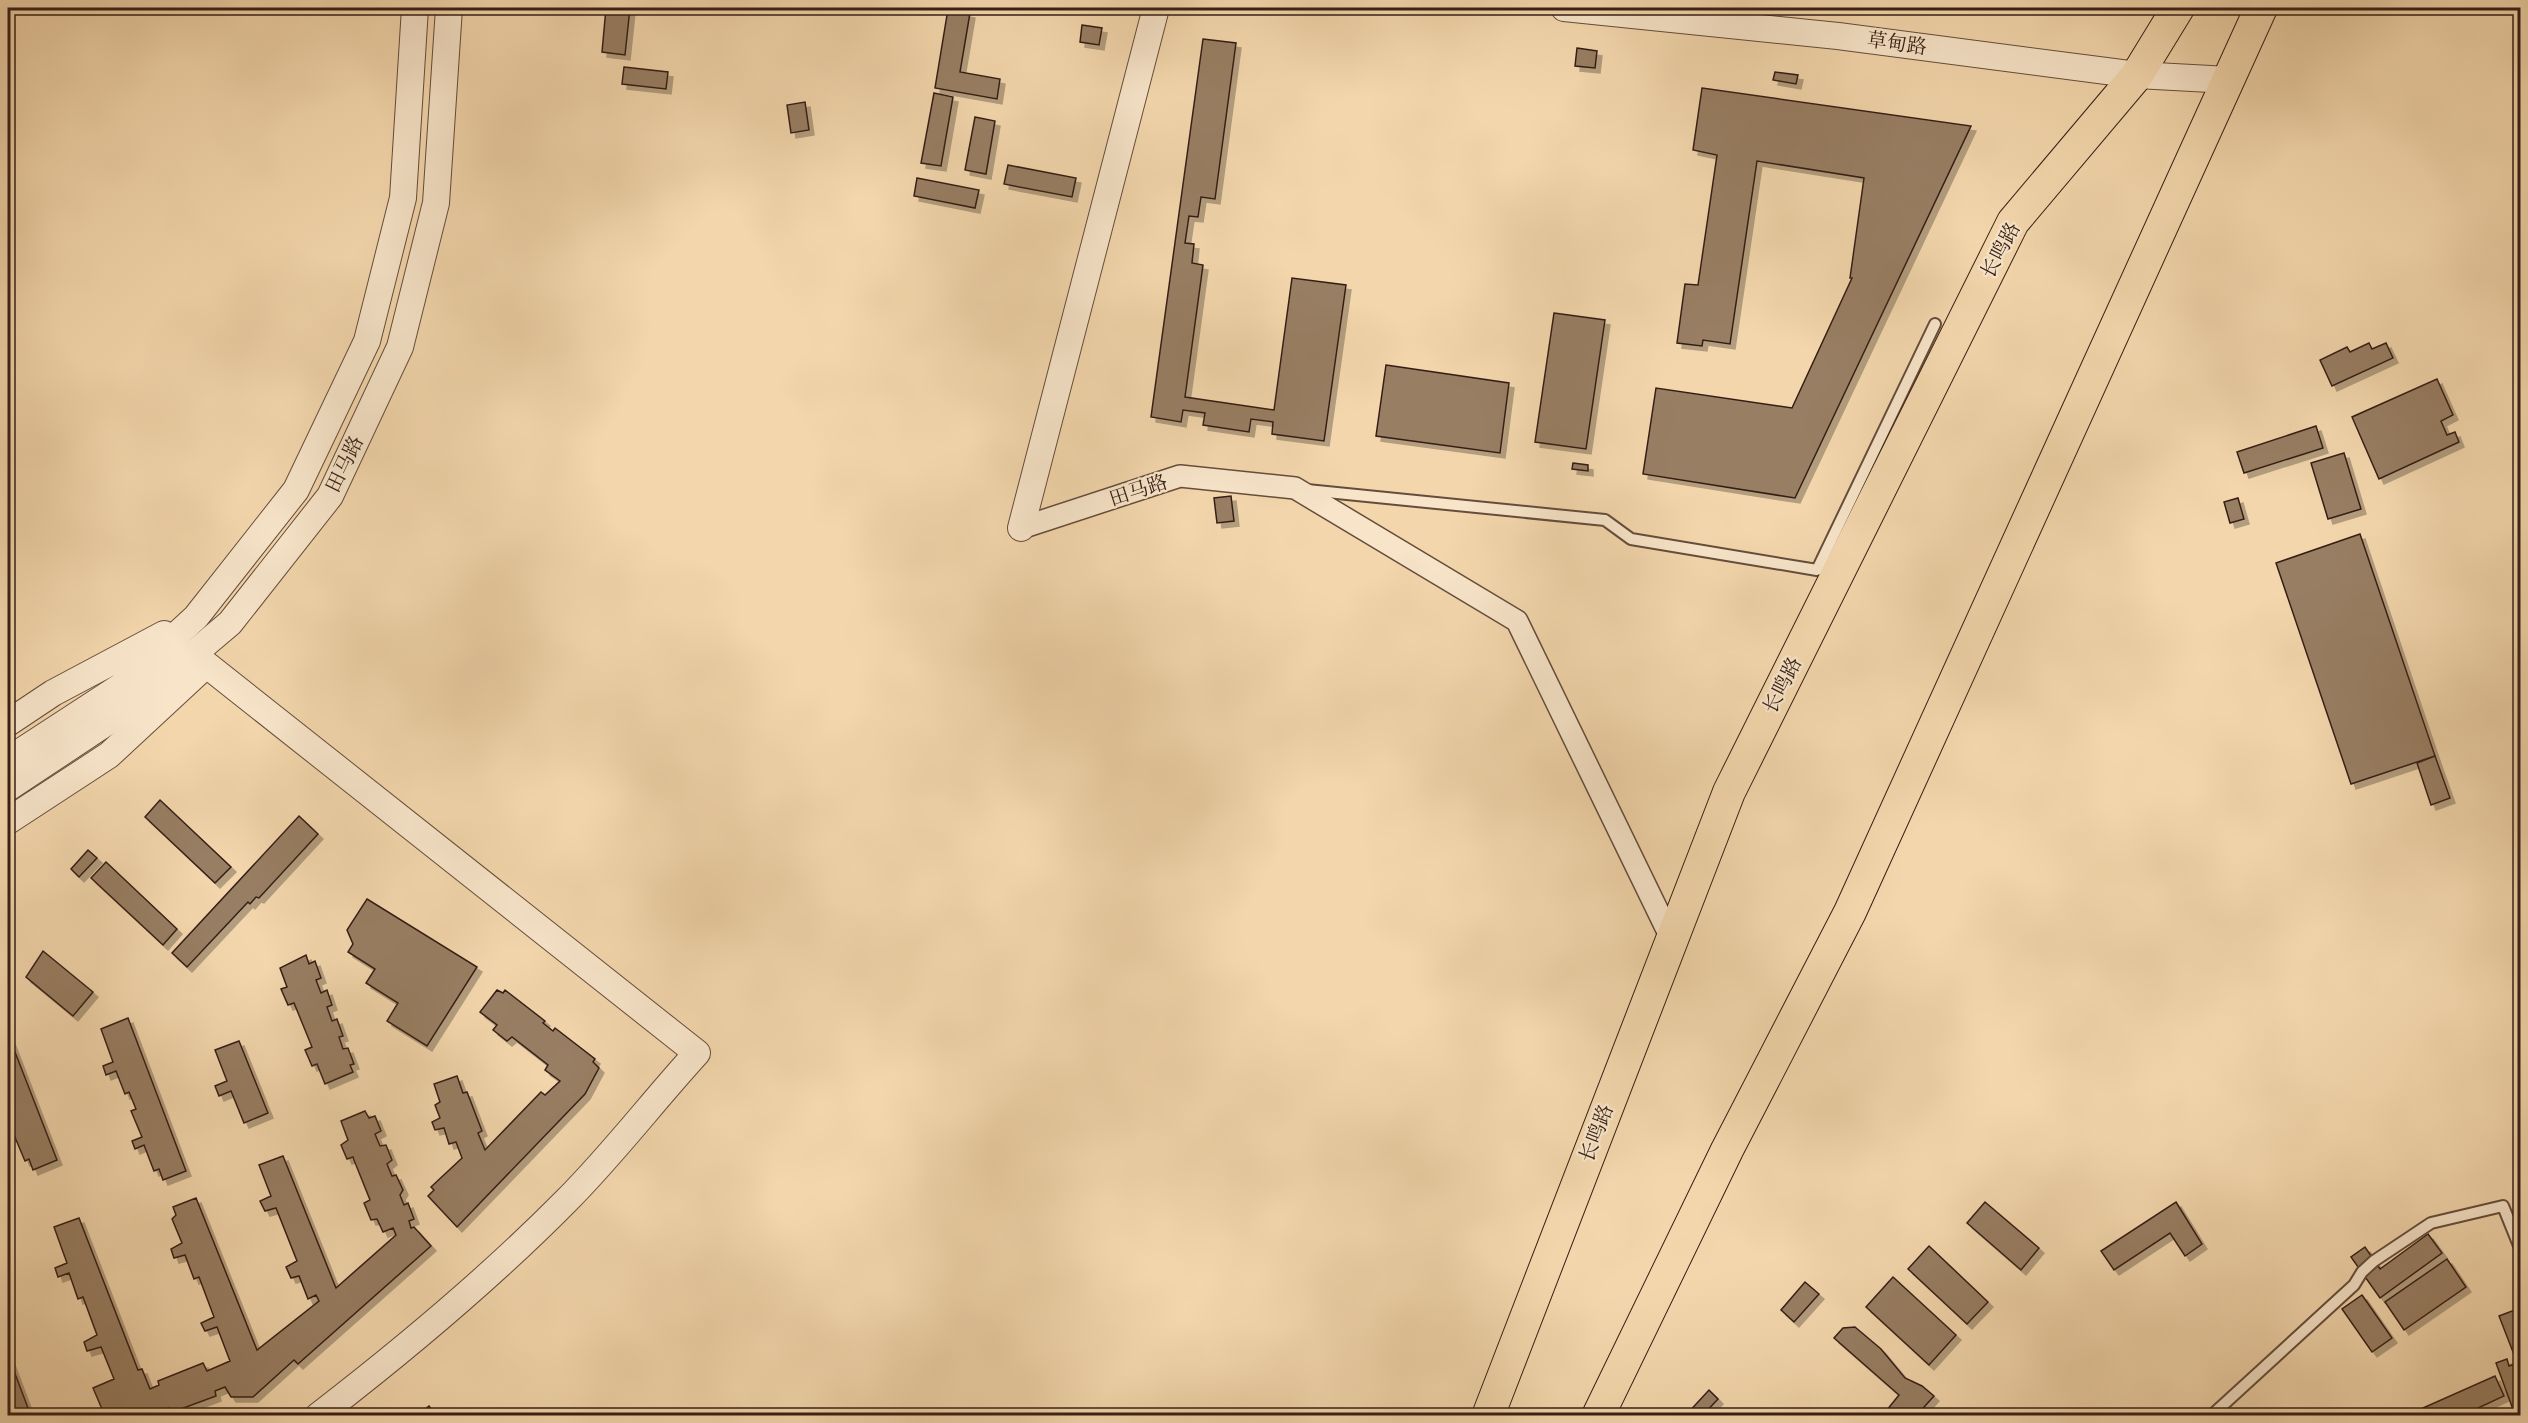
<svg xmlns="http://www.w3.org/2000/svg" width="2528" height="1423" font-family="'Libre Caslon Text','Noto Serif SC',serif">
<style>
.building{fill:#987e64;stroke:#361f15;stroke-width:1.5;filter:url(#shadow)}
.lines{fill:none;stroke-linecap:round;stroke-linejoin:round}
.service-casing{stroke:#654d3b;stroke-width:14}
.minor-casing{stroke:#654d3b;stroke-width:24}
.tertiary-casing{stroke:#654d3b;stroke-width:28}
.primary-casing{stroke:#361f15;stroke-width:34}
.service{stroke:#f7e4c9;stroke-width:10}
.minor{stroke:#f7e4c9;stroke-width:21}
.tertiary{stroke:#f7e4c9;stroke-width:26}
.primary{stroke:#f3d6ac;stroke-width:32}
.labels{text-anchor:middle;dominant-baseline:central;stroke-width:4.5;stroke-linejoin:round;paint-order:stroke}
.street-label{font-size:20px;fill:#361f15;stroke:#f7e4c9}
</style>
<defs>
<filter id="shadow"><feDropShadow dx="5" dy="5" stdDeviation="0" flood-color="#0004"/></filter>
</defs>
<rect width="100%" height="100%" fill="#f3d6ac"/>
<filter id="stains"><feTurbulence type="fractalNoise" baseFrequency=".00333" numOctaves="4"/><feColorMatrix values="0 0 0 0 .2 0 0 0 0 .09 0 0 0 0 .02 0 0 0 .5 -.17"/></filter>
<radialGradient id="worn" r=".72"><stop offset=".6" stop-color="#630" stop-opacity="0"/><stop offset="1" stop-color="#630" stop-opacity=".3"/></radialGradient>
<g class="building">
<polygon points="606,8 630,8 625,55 602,52"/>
<polygon points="948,9 970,13 960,72 1000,79 997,99 935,88"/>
<polygon points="1082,25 1102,28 1099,45 1080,42"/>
<polygon points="1203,39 1236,43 1215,199 1201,197 1198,217 1189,216 1185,243 1194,244 1192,263 1203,265 1185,397 1274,410 1292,278 1346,285 1324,441 1272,434 1273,422 1251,419 1249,432 1203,425 1205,413 1183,410 1181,422 1151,417"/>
<polygon points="1577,48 1597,51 1595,68 1575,66"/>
<polygon points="624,67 668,72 666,89 622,84"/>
<polygon points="1775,72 1798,75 1796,84 1773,80"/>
<polygon points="1702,88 1971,126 1795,498 1643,474 1656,388 1792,408 1852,278 1850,278 1864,178 1757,161 1730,344 1703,340 1702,346 1677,343 1685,284 1698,285 1717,155 1693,150"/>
<polygon points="934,93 953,97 941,166 921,163"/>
<polygon points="805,102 809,130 791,133 787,105"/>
<polygon points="975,117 995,121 986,174 965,170"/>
<polygon points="1008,165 1076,178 1072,197 1004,184"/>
<polygon points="917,178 979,190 975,208 914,196"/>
<polygon points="1554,313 1605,320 1586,449 1535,442"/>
<polygon points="2369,343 2372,349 2386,343 2393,358 2332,386 2320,360 2347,347 2350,352"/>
<polygon points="1386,365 1509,383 1500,453 1376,436"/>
<polygon points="2437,379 2453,415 2441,421 2447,435 2455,432 2459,442 2379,479 2352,417"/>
<polygon points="2316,426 2323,448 2244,473 2237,452"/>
<polygon points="2344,453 2361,509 2328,519 2311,463"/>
<polygon points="1573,463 1588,465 1588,471 1572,469"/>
<polygon points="1231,496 1234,521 1217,523 1214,498"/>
<polygon points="2238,498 2244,519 2230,523 2224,502"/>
<polygon points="2360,534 2435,756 2351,784 2276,563"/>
<polygon points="2435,756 2450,798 2431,805 2417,763"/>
<polygon points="160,800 231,867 215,883 145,817"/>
<polygon points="299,816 318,834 259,898 256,897 250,904 248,902 187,967 172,953"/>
<polygon points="88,850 97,858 79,877 71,869"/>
<polygon points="106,862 177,929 163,945 91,878"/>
<polygon points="367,899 477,967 427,1046 387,1021 398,1003 366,983 375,969 348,952 353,944 347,930"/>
<polygon points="43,951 93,992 73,1016 26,977"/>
<polygon points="306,955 309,964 315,961 321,978 316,980 321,993 327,990 332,1005 327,1007 332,1021 337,1019 343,1036 339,1037 343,1049 348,1048 354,1064 350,1065 353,1072 325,1084 317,1064 312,1066 305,1050 312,1047 294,1003 288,1005 281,989 287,987 280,968"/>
<polygon points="497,990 503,993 505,990 545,1021 543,1023 553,1031 555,1028 595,1059 593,1062 599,1068 585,1094 457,1227 428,1196 434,1190 431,1187 462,1158 456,1142 449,1144 444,1128 435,1130 432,1122 440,1118 435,1105 440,1102 434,1084 457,1076 463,1093 467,1092 482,1131 478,1133 485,1150 541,1092 545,1095 560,1081 545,1070 548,1065 512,1037 507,1041 493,1030 497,1025 480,1012"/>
<polygon points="128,1018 186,1171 163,1180 159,1169 154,1171 144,1145 135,1149 132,1141 142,1137 131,1111 136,1109 129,1092 125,1094 116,1071 106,1075 103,1066 113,1062 101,1029"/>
<polygon points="8,1034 57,1160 33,1170 29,1159 25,1161 14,1135 8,1138 8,1127 11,1125 8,1116"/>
<polygon points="239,1041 268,1113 244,1123 231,1091 219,1096 215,1086 227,1081 215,1050"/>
<polygon points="365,1111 369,1118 375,1116 381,1131 375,1134 380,1146 386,1145 392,1160 387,1164 392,1176 396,1175 403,1190 400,1195 404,1205 408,1203 414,1219 409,1221 411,1228 414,1227 431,1246 298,1364 294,1360 253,1397 231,1397 225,1387 215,1391 216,1396 170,1413 169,1408 159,1411 160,1416 105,1416 93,1388 114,1379 101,1347 87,1351 84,1342 97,1335 83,1297 78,1299 69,1273 58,1277 55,1268 67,1263 54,1227 79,1218 138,1370 142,1369 150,1389 159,1385 158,1381 203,1363 207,1371 230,1361 217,1327 205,1331 201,1323 214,1317 199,1277 194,1279 185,1255 174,1258 171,1249 182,1243 172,1219 176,1215 173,1207 196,1198 257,1350 319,1301 316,1295 308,1299 299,1276 291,1278 286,1267 297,1261 276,1208 265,1211 260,1201 271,1196 259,1165 283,1156 336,1288 396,1235 393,1228 383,1232 377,1219 371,1220 364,1203 370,1200 354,1160 353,1157 347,1159 341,1145 348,1140 341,1121"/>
<polygon points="1985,1202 2039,1248 2021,1270 1967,1223"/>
<polygon points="2176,1202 2202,1244 2185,1256 2170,1233 2114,1270 2101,1251"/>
<polygon points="2428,1234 2442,1253 2380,1298 2351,1257 2365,1247 2380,1269"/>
<polygon points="1929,1246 1988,1302 1967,1324 1908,1269"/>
<polygon points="2447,1259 2466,1287 2404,1330 2385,1302"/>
<polygon points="1893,1277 1956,1335 1929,1365 1866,1307"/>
<polygon points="1805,1282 1819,1294 1794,1322 1781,1310"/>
<polygon points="2362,1295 2392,1338 2372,1352 2342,1309"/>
<polygon points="2520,1308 2520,1370 2499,1316"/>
<polygon points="1855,1327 1881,1349 1905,1378 1922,1386 1934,1396 1916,1416 1882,1416 1899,1395 1834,1338 1843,1328"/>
<polygon points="8,1355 31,1416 8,1416"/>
<polygon points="2507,1359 2509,1366 2515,1364 2520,1379 2520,1413 2515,1415 2496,1363"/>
<polygon points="2495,1376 2504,1396 2461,1416 2405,1416"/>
<polygon points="1709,1390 1718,1399 1702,1416 1685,1416"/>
<polygon points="429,1406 436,1416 416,1416"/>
</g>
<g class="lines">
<defs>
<g id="service">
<polyline points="1307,490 1605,520 1631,539 1817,570 1935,324"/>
<polyline points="2211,1416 2354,1285 2362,1272 2374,1261 2431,1223 2503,1206 2520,1248"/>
</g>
<polyline id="minor" points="1021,528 1180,476 1295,488 1517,621 1671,938"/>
<g id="tertiary">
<polyline points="1564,8 1838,36 2137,75 2229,80"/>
<polyline points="1021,528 1156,8"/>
<path d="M 193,654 L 697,1053 C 653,1101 613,1154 567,1200 C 490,1278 405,1349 318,1416"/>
<polyline points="8,723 53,693 164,634"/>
<polyline points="8,760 120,687 196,617 296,490 367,341 403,198 415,8"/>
<polyline points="8,788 133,705 230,623 330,496 400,347 436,203 449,8"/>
<polyline points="8,821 109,755 206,665"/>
</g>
<g id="primary">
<polyline points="1488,1416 1729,792 2013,222 2137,75 2178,8"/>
<polyline points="1598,1416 1727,1150 1850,912 2261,8"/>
</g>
</defs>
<use href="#service" class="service-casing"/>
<use href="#minor" class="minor-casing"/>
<use href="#tertiary" class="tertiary-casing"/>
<use href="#primary" class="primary-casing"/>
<use href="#service" class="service"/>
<use href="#minor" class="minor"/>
<use href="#tertiary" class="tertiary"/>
<use href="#primary" class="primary"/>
</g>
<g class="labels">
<g class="street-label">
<text transform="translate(1897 43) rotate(8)">草甸路</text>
<text transform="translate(2000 250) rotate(-62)">长鸣路</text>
<text transform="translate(344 464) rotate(-64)">田马路</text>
<text transform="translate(1138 490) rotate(-18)">田马路</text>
<text transform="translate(1782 685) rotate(-63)">长鸣路</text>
<text transform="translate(1596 1133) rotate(-69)">长鸣路</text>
</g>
</g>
<rect width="2528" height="1423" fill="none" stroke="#f3d6ac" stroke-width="30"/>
<rect x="9" y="9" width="2510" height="1405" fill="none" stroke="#361f15" stroke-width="3"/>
<rect x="15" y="15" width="2498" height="1393" fill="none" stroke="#361f15" stroke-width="1.5"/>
<rect width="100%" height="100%" filter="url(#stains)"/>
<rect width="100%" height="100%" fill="url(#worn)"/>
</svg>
